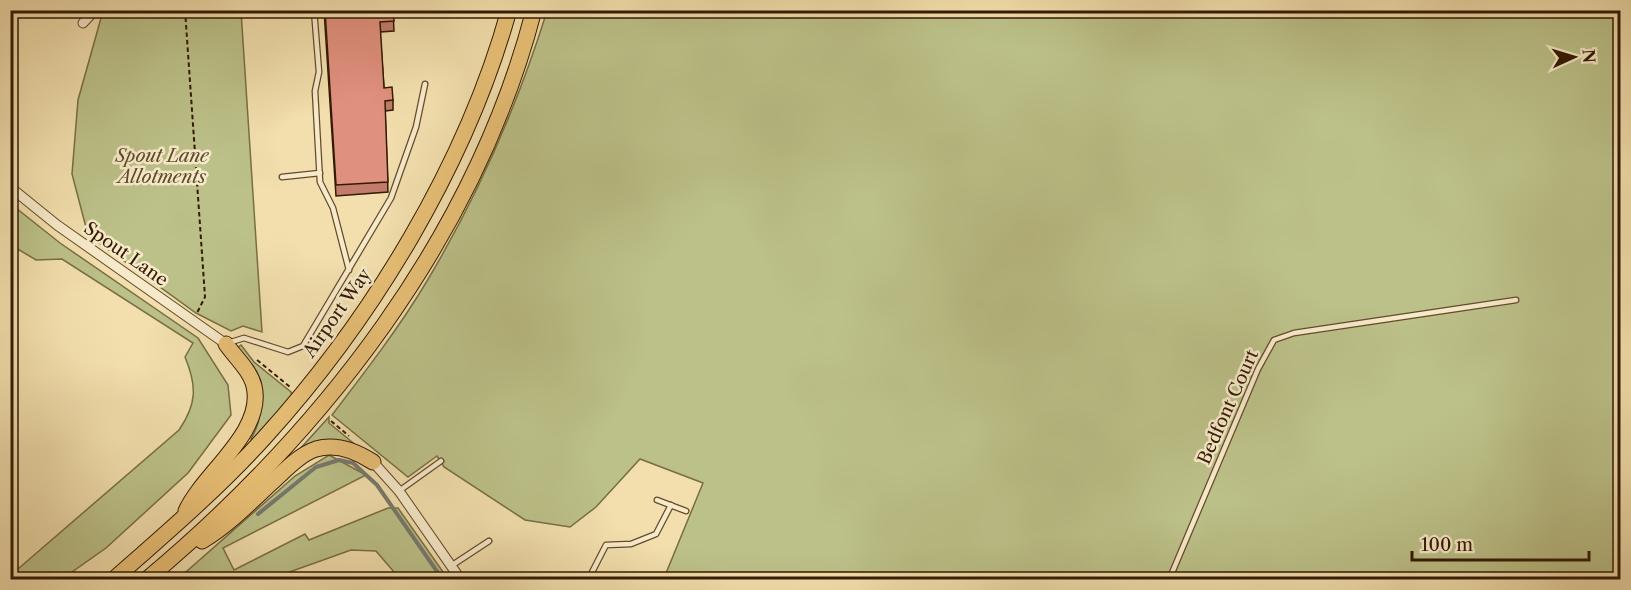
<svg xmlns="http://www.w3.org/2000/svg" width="1631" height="590" font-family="'Libre Caslon Text',serif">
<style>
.green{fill:#bcc189;stroke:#786e44;stroke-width:1.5}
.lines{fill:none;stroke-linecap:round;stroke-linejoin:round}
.stream{stroke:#76796e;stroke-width:4}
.service-casing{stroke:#634b2b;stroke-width:7}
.minor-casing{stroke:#634b2b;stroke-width:11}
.trunk-casing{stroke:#331a00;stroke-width:17}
.path{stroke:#331a00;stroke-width:2;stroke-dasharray:4.5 3;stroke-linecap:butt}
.service{stroke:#f7eaca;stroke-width:4.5}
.minor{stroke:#f7eaca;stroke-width:9}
.trunk{stroke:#e9c076;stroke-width:15}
.wall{fill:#c17c6c;stroke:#331a00;stroke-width:1.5}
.building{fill:#e0907e;stroke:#331a00;stroke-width:1.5}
.labels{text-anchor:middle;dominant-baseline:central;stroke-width:5;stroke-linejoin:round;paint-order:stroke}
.park-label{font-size:18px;font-style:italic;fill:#5c4c29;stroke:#f7eaca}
.street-label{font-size:18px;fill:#331a00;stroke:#f7eaca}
</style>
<rect width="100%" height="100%" fill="#f2dfad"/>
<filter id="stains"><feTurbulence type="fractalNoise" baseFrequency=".00333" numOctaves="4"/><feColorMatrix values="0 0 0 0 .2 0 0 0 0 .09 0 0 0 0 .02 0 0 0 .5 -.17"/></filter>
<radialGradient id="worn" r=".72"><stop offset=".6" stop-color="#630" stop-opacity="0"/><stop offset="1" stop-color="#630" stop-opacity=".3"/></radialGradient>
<g class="green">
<polygon points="103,11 241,11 262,332 243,326 231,331 196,313 88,235 72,174 78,100"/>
<path d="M 547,11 L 1620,11 L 1620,579 L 658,579 L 664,578 L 703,483 L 640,459 L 596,507 L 570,527 L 525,520 L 444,467 L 437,456 L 408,477 L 332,415 C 365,372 399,328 427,281 C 479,194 517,107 547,11 Z"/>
<path d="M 11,204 L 60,243 L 198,338 L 228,385 L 231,415 L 188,473 L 106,548 L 62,579 L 11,579 L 11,575 L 179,430 C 197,404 197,386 185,357 L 193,343 L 62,259 L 36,260 L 11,245 Z"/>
<path d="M 241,345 L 254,362 L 291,392 L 292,396 L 255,440 L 251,439 C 272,403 254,380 237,348 Z"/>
<polygon points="329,417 329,423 363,451 346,446 289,461"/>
<polygon points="329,455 366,475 223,548 234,570 305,534 309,540 388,508 398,508 448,579 400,579 376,551 351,550 270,579 178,579 295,476"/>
</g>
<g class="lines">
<polyline class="stream" points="258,514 316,467 339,460 353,463 377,485 443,580"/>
<defs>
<g id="service">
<polyline points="314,10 319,72 315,91 320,182 333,208 349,270"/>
<polyline points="282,177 320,173"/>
<polyline points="228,343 244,338 288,352 303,346 391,198 416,127 425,84"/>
<polyline points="399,491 441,461"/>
<polyline points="657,500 686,511"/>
<polyline points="451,566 489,541"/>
<polyline points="588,580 606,545 631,544 656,534 671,505"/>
<polyline points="1169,580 1258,369 1274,340 1294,333 1516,300"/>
</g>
<g id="minor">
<polyline points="83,23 95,10"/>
<polyline points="10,187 57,225 226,344"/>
<polyline points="373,462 399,491 461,580"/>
</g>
<g id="trunk">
<path d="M 186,511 C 203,473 265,432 254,386 C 250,370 235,357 226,344"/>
<path d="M 202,541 C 227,526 248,505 269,485 C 283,473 298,455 316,449 C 336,443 356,451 373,462"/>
<path d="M 113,580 C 165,534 218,489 265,437 C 372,319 466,165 509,10"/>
<path d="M 146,580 C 323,432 475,237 534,10"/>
</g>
</defs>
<use href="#service" class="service-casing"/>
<use href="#minor" class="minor-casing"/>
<use href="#trunk" class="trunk-casing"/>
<g class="path">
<polyline points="185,10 205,297 197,313"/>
<polyline points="257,360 290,387"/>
<polyline points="331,421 349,436"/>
</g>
<use href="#service" class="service"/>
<use href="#minor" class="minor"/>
<use href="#trunk" class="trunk"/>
</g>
<polygon class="wall" points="324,10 393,10 394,31 380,32 384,88 393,100 393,110 385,111 388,192 336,196"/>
<polygon class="building" points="325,10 393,10 394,21 380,22 384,88 392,87 393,100 385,101 388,182 336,185"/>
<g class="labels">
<g class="park-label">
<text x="162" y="156">Spout Lane<tspan x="162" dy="21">Allotments</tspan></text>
</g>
<g class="street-label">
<text transform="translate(126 254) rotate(35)">Spout Lane</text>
<text transform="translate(337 313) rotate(-55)">Airport Way</text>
<text transform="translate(1228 407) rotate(-66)">Bedfont Court</text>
</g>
</g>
<rect width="1631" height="590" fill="none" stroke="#f2dfad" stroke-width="36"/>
<rect x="12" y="12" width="1607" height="566" fill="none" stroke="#331a00" stroke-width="3"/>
<rect x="18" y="18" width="1595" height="554" fill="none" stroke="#331a00" stroke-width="1.5"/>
<g transform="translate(1574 57) rotate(86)" stroke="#f7eaca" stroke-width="4.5" paint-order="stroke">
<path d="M0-4.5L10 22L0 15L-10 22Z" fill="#331a00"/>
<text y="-9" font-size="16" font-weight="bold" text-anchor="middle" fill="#331a00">N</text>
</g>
<path d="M1412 551v9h177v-9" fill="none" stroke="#331a00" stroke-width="3"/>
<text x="1421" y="551" font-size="18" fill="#331a00" stroke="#f7eaca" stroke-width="4.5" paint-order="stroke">100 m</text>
<rect width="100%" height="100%" filter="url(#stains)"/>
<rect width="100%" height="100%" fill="url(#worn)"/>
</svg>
